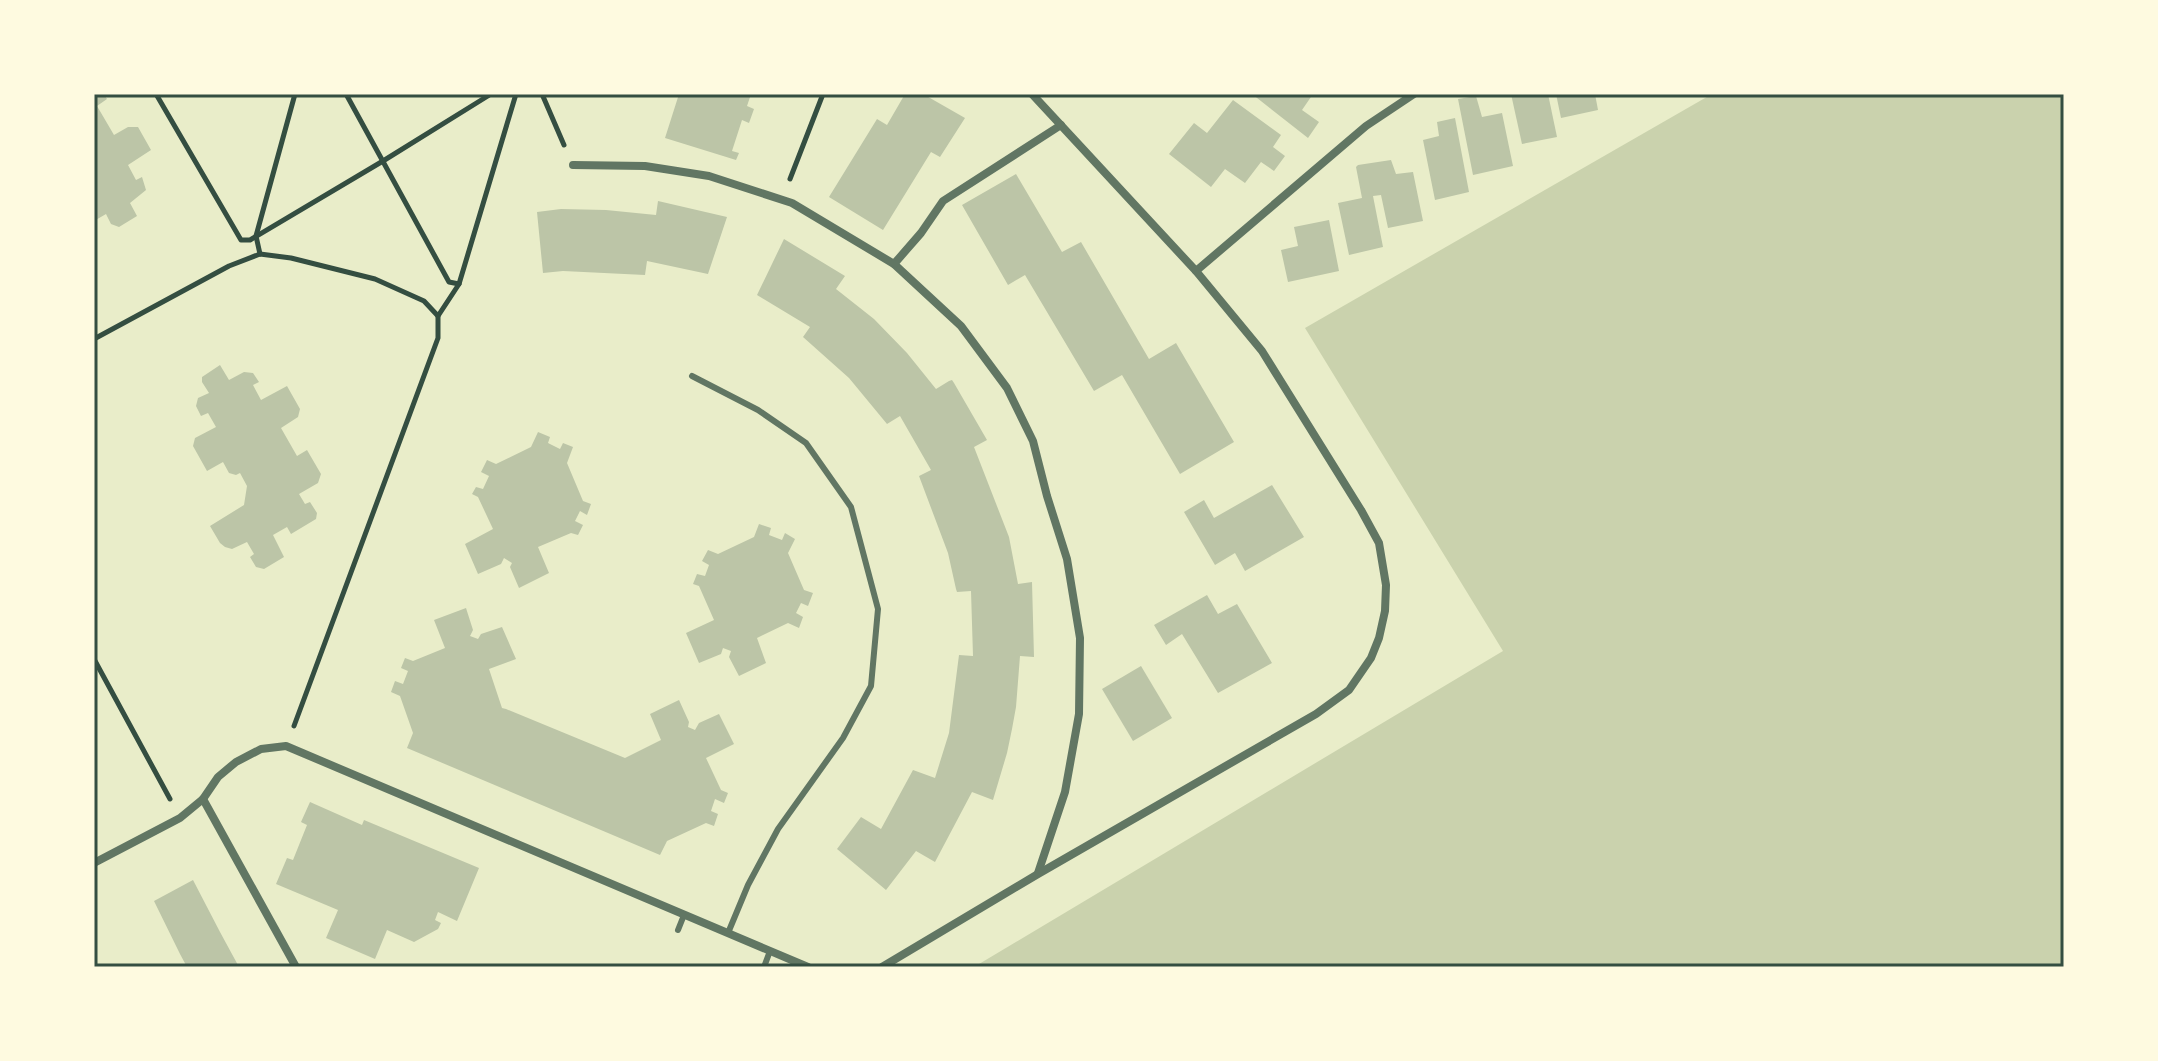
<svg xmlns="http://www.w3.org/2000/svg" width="2158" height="1061" font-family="Raleway,sans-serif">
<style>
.green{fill:#cad2ad}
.building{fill:#bcc5a7}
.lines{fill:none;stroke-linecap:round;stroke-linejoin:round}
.path{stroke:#344e41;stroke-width:5}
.service{stroke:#617663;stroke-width:6}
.minor{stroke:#617663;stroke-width:8}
.neatline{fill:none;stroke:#344e41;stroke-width:3}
</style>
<rect width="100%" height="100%" fill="#e9edc9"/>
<polygon class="green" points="1712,94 2064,94 2064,967 974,967 1503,651 1305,328"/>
<g class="building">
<polygon points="94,94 104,94 107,99 97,106 114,135 128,127 138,127 151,150 128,165 136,180 142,177 146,190 130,203 137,216 119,227 111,224 106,214 94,221"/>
<polygon points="679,94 751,94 747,106 754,109 749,123 742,120 732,151 739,153 736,160 665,138"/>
<polygon points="905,94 923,94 965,118 940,157 931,152 883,230 829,197 877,119 887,125"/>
<polygon points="1252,94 1313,94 1302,110 1319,122 1308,138"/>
<polygon points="1511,94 1548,94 1557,137 1522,144"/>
<polygon points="1556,94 1595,94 1598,110 1561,118"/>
<polygon points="1476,96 1482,117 1502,113 1513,166 1473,175 1458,99"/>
<polygon points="1233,100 1281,135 1273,147 1285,156 1274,171 1261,162 1245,183 1225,169 1211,187 1169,154 1194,123 1207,133"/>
<polygon points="1455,118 1469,192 1435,200 1423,140 1439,136 1437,122"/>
<polygon points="1391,160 1396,174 1413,172 1423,221 1388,228 1381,195 1373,196 1383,247 1349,255 1338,203 1362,198 1356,167 1358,165"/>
<polygon points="1016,174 1062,252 1081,242 1149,359 1176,343 1234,442 1180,474 1122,375 1094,391 1025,275 1008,285 962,205"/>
<polygon points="658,201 727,217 708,274 647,261 645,275 563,271 543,273 537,212 561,209 606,210 656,215"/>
<polygon points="1329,220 1339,271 1288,282 1281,250 1298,246 1294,227"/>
<polygon points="784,239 845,276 836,289 874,319 907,353 936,389 949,381 952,380 954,383 987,440 974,447 1009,537 1018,584 1032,582 1034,657 1020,656 1016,707 1012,729 1007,753 993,800 972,792 935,862 916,851 886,890 837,849 861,817 881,829 913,770 935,778 949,733 959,655 973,656 971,591 957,592 956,589 948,553 919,476 931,470 900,416 887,424 849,378 803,337 810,327 757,295"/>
<polygon points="220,365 229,380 244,372 253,373 259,382 253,385 261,400 287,386 300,409 298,417 281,428 297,456 307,450 321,474 318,483 299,494 305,504 310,502 317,513 316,519 291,534 287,527 273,535 284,557 264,569 256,567 250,557 254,554 247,542 232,549 225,547 220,543 210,526 244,505 247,486 240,473 236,475 229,473 223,462 207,471 193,446 195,438 216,427 208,413 201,416 196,406 198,398 209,393 202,382 202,377"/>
<polygon points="538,432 550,437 548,443 560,449 563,443 573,447 567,463 583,501 591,504 587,515 580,511 575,521 583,525 578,535 571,533 538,547 549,573 519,588 510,567 512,563 504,558 501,564 478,574 465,544 493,529 478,497 472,494 476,487 483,489 489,476 481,472 487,460 496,464 531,447"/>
<polygon points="1272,485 1304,537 1245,571 1235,553 1215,565 1184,512 1204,500 1214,518"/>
<polygon points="759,524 771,528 769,535 782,540 785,533 795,539 788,553 804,590 813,593 808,606 801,603 796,613 803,617 799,628 788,623 757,638 766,663 739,676 729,657 731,651 723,648 721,654 699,663 686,633 714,620 699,586 693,584 697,574 705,576 709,565 702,561 708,550 718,554 754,537"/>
<polygon points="1207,595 1218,614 1237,604 1272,663 1218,693 1182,634 1166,645 1154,625"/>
<polygon points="466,608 473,630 470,636 478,639 481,634 502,627 516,659 489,669 502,708 506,709 625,758 661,740 650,714 679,700 689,722 688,727 695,730 699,723 719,714 734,744 706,758 721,790 728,793 724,803 715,799 711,811 718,814 714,826 706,823 667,841 660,855 407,748 413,733 400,696 391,692 395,681 403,684 408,671 401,668 405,658 413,661 445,648 434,620"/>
<polygon points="1141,666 1172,718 1133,741 1102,689"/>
<polygon points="310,802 362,825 364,820 479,868 457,921 438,912 435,920 441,923 438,929 414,942 387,930 375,959 326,938 338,910 276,884 287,858 293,860 307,825 301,822"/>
<polygon points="193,880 220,932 239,967 187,967 180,954 154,901"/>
</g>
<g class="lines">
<g class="path">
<polyline points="156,94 241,240 250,240 383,161 491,94"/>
<polyline points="346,94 449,282 459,284 516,94"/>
<polyline points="542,94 564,145"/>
<polyline points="790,179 823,94"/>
<polyline points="260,254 256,236 295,94"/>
<polyline points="438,316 459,284"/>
<polyline points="94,339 229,266 260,254 291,258 375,279 424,301 438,316 438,338 294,726"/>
<polyline points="94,659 170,799"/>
</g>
<g class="service">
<polyline points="692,376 758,410 806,443 851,507 878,609 871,686 843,738 778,829 748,885 728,933"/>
<polyline points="678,930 684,915"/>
<polyline points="764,967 770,951"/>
</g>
<g class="minor">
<polyline points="573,165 645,166 709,176 792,203 894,264 961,326 1007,388 1033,441 1047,496 1067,559 1080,638 1079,714 1065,792 1038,873"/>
<polyline points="894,264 921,233 943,201 1061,125"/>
<polyline points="1196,271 1366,126 1414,94"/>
<polyline points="203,799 296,967"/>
<polyline points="94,863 180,818 203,799 218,777 236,762 261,749 286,746 808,967"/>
<polyline points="882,967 1038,874 1316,714 1349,690 1371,658 1379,638 1385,611 1386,585 1379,543 1361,510 1262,351 1196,271 1032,94"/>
</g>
</g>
<rect width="2158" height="1061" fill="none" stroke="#fefae0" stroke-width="192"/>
<rect x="96" y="96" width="1966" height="869" class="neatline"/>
</svg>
